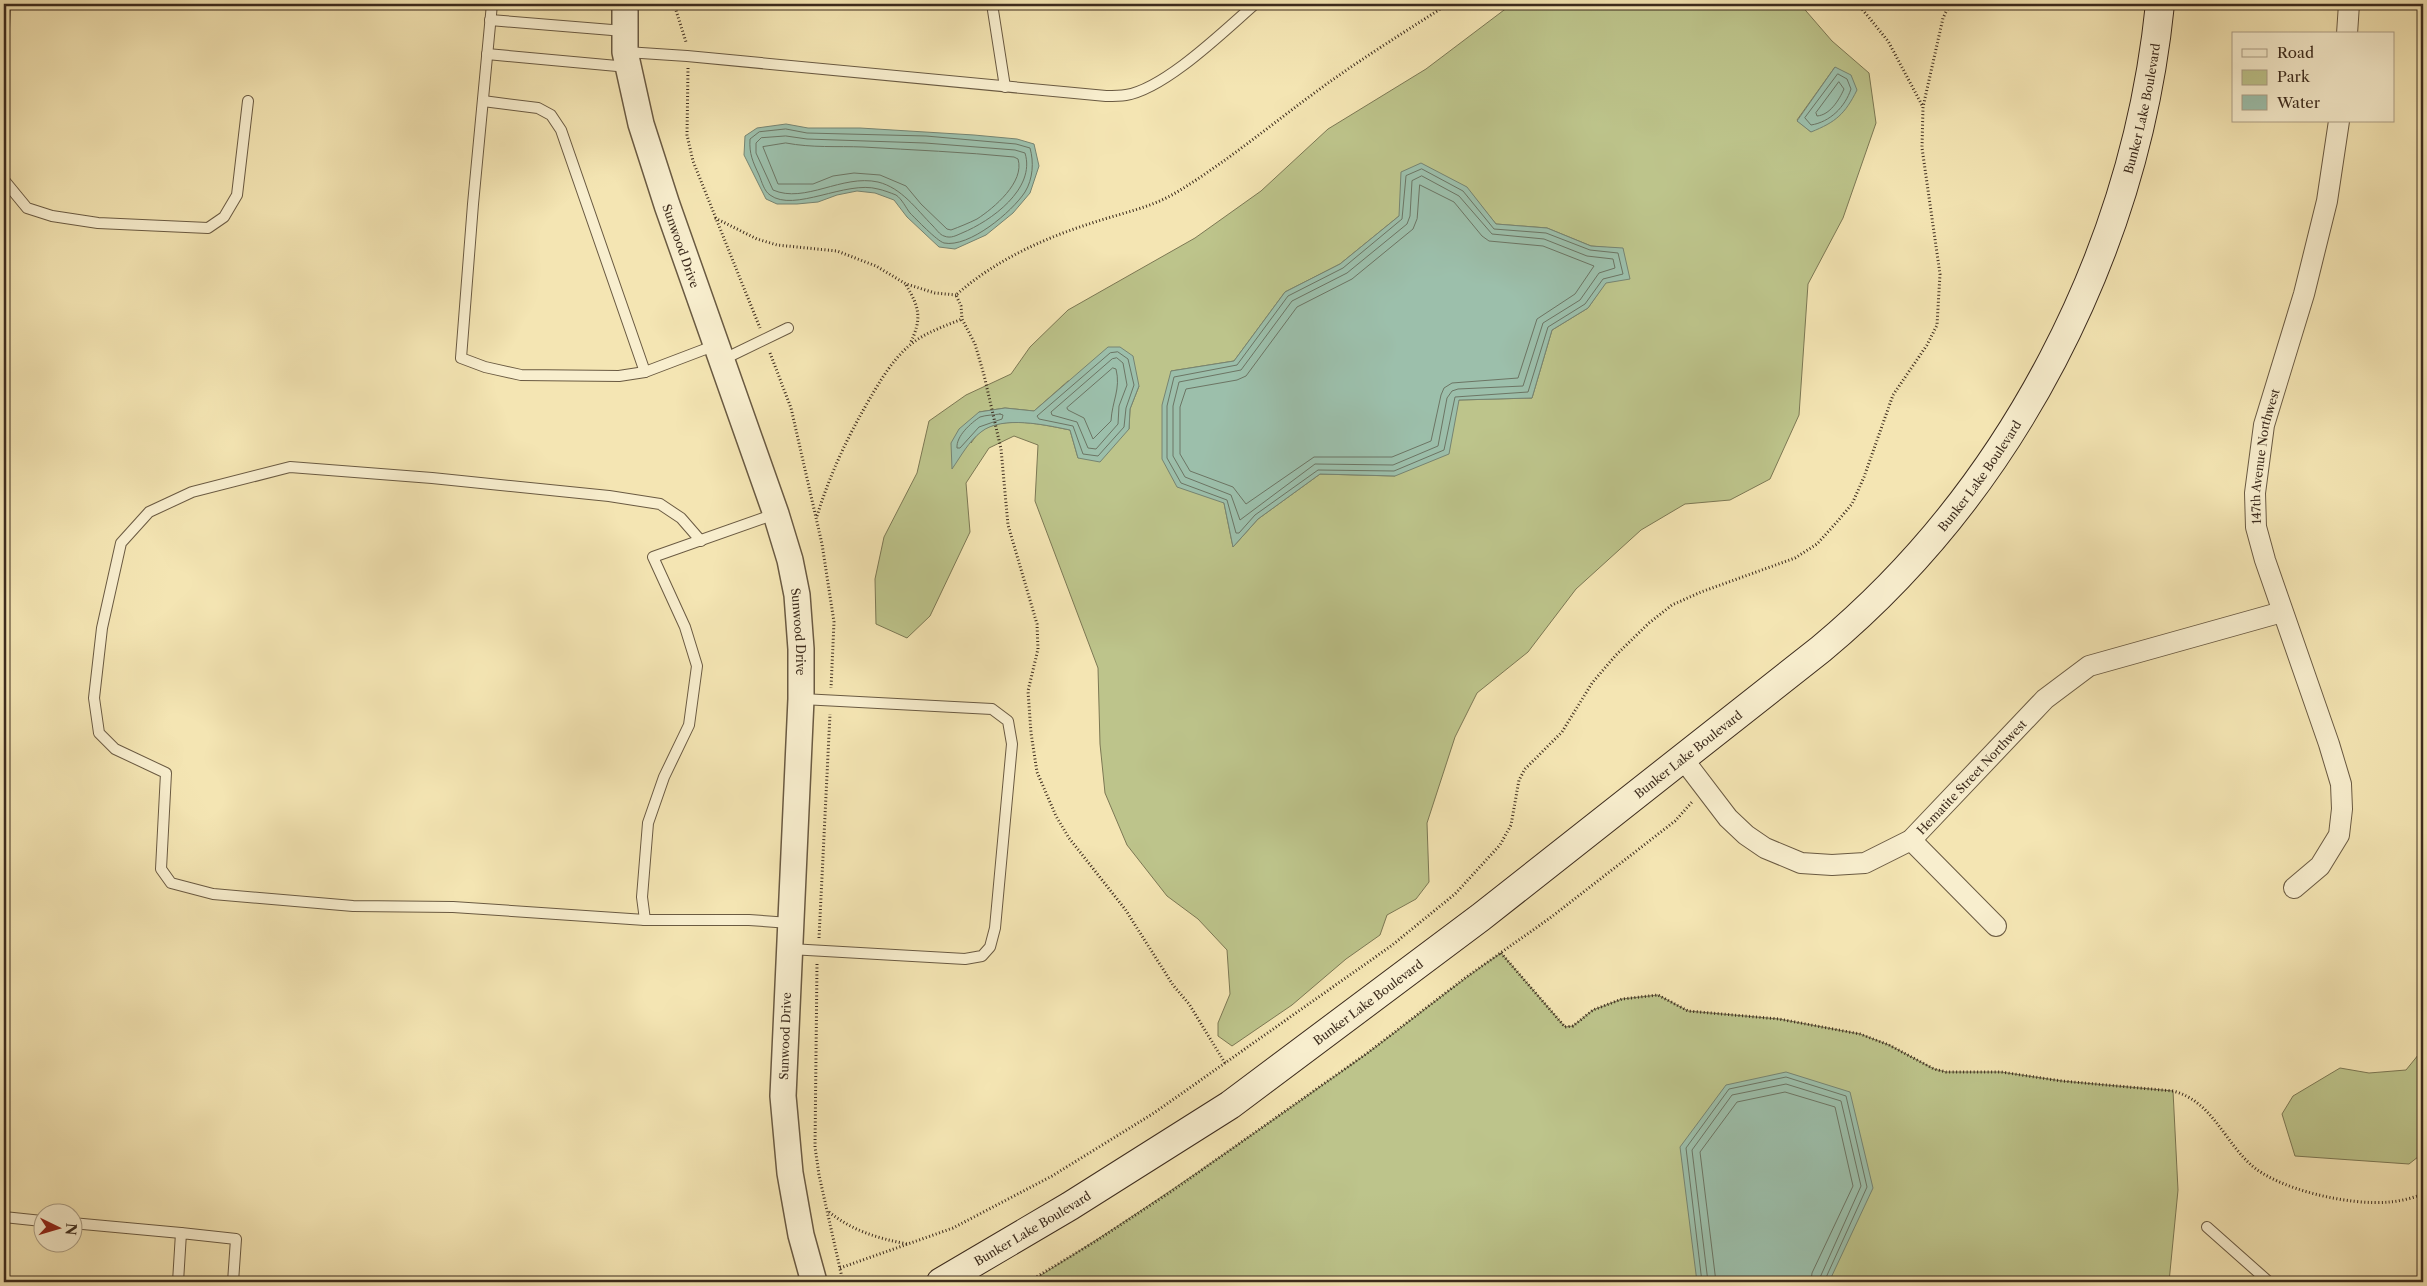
<svg xmlns="http://www.w3.org/2000/svg" width="2427" height="1286" font-family="'Libre Caslon Text',serif">
<style>
.green{fill:#bdc48b;stroke:#7c7854;fill-rule:evenodd}
.water{fill:#9cbfab;stroke:#768472}
.lines{fill:none;stroke-linecap:round;stroke-linejoin:round}
.shore{stroke:#6c7564;stroke-width:1}
.service-casing{stroke:#6a5a42;stroke-width:12}
.minor-casing{stroke:#6a5a42;stroke-width:22}
.tertiary-casing{stroke:#6a5a42;stroke-width:28}
.secondary-casing{stroke:#3c2b1d;stroke-width:30}
.path{stroke:#3c2b1d;stroke-width:3;stroke-dasharray:1 2.5;stroke-linecap:butt}
.service{stroke:#f8eece;stroke-width:10}
.minor{stroke:#f8eece;stroke-width:20}
.tertiary{stroke:#f8eece;stroke-width:25}
.secondary{stroke:#f8eece;stroke-width:28}
.labels{text-anchor:middle;dominant-baseline:central;stroke-width:5;stroke-linejoin:round;paint-order:stroke}
.street-label{font-size:12px;fill:#3c2b1d;stroke:#f8eece}
</style>
<rect width="100%" height="100%" fill="#f4e5b3"/>
<filter id="stains"><feTurbulence type="fractalNoise" baseFrequency=".004" numOctaves="4"/><feColorMatrix values="0 0 0 0 .2 0 0 0 0 .09 0 0 0 0 .02 0 0 0 .5 -.17"/></filter>
<radialGradient id="worn" r=".72"><stop offset=".6" stop-color="#630" stop-opacity="0"/><stop offset="1" stop-color="#630" stop-opacity=".3"/></radialGradient>
<g class="green">
<path d="M 1512,4 L 1800,4 L 1832,41 L 1869,73 L 1876,123 L 1843,218 L 1808,284 L 1799,415 L 1770,479 L 1730,500 L 1685,504 L 1641,530 L 1576,589 L 1528,652 L 1477,693 L 1455,737 L 1427,823 L 1429,882 L 1416,899 L 1387,915 L 1380,935 L 1346,959 L 1292,1005 L 1232,1046 L 1218,1036 L 1218,1023 L 1230,994 L 1227,950 L 1198,919 L 1167,896 L 1127,845 L 1105,793 L 1100,744 L 1098,668 L 1035,501 L 1038,445 L 1014,436 L 989,448 L 966,483 L 970,532 L 930,616 L 907,638 L 876,624 L 875,579 L 884,537 L 917,473 L 929,421 L 966,395 L 1011,374 L 1030,347 L 1068,310 L 1195,238 L 1261,191 L 1328,129 L 1426,69 ZM 1835,67 L 1811,132 L 1797,120 ZM 1466,187 L 1496,224 L 1547,228 L 1591,246 L 1623,249 L 1606,282 L 1588,308 L 1552,330 L 1532,398 L 1459,400 L 1395,476 L 1320,474 L 1258,519 L 1233,547 L 1224,503 L 1171,371 L 1234,361 L 1285,292 L 1340,264 L 1399,216 ZM 1068,381 L 1139,386 L 1130,409 L 1129,429 L 1078,458 L 1070,430 C 1044,425 1005,415 981,431 C 977,434 974,439 971,443 L 979,412 L 1005,408 L 1034,411 Z"/>
<path d="M 1501,953 L 1565,1027 L 1573,1026 L 1593,1010 L 1622,999 L 1658,995 L 1688,1011 L 1779,1019 L 1860,1034 L 1889,1045 L 1934,1069 L 1946,1072 L 2001,1072 L 2062,1081 L 2173,1091 L 2178,1190 L 2169,1282 L 1030,1282 C 1145,1211 1255,1133 1365,1055 C 1411,1021 1454,985 1501,953 Z"/>
<polygon points="2423,1049 2423,1153 2409,1164 2295,1156 2282,1114 2293,1096 2340,1068 2369,1073 2406,1070"/>
</g>
<g class="water">
<path d="M 1835,67 L 1851,75 L 1857,90 C 1845,114 1836,122 1811,132 L 1797,121 Z"/>
<polygon points="786,124 808,128 860,128 974,135 1017,139 1034,144 1039,166 1030,193 1013,213 986,235 955,249 939,247 907,217 894,200 875,193 857,191 837,195 818,202 797,204 777,204 766,199 744,155 745,136 757,128"/>
<polygon points="1421,163 1467,187 1496,224 1547,228 1591,246 1623,248 1630,279 1606,283 1588,308 1552,330 1532,398 1459,400 1449,454 1395,476 1320,474 1258,519 1233,547 1224,503 1177,487 1162,459 1162,405 1171,371 1234,361 1285,292 1340,264 1399,216 1401,172"/>
<path d="M 1108,347 L 1120,347 L 1133,356 L 1139,386 L 1130,409 L 1129,429 L 1100,462 L 1078,458 L 1070,430 C 1046,425 1002,415 981,432 C 969,441 961,456 952,469 L 951,443 L 959,429 L 979,412 L 1005,408 L 1034,411 Z"/>
<polygon points="1786,1072 1850,1092 1873,1188 1829,1282 1697,1282 1680,1147 1726,1085"/>
</g>
<g class="lines">
<g class="shore">
<path d="M 1838,74 L 1847,79 L 1851,89 C 1845,107 1830,122 1811,125 L 1805,118 Z"/>
<path d="M 1839,82 L 1844,89 C 1839,100 1830,115 1817,116 L 1816,113 Z"/>
<path d="M 786,129 L 807,133 L 926,136 L 1016,144 L 1030,148 C 1034,162 1033,179 1025,192 C 1012,212 969,248 944,243 C 937,241 916,219 910,213 C 906,208 902,199 896,195 C 891,193 883,190 878,189 C 846,180 794,213 770,195 C 764,191 762,182 759,175 C 753,162 749,154 750,139 L 759,132 Z"/>
<path d="M 786,136 L 807,139 L 925,143 L 1015,150 L 1025,153 C 1036,189 991,221 962,233 C 957,235 951,239 944,236 C 940,235 936,229 933,226 C 916,209 902,188 878,182 C 842,174 805,204 773,190 L 756,153 L 756,143 L 761,138 Z"/>
<path d="M 786,143 C 812,148 837,146 863,147 C 913,150 964,152 1014,157 L 1018,159 C 1025,182 994,208 977,219 C 969,223 959,227 951,230 L 947,229 L 921,204 L 906,186 L 880,175 L 854,173 L 833,176 L 813,184 L 778,184 L 763,147 Z"/>
<polygon points="1422,169 1463,191 1494,229 1546,233 1590,250 1618,253 1623,274 1603,279 1585,304 1548,327 1528,392 1455,397 1444,450 1394,471 1318,470 1255,515 1239,533 1236,533 1227,500 1181,483 1167,458 1167,406 1174,377 1237,365 1288,296 1343,268 1402,219 1406,176"/>
<polygon points="1422,176 1459,196 1492,234 1544,239 1587,256 1613,259 1615,268 1599,273 1580,300 1543,323 1523,386 1458,389 1452,391 1447,398 1438,446 1393,465 1315,464 1240,520 1231,495 1185,477 1173,456 1173,406 1179,382 1241,370 1292,301 1347,273 1407,224 1410,216 1412,181"/>
<polygon points="1420,185 1454,202 1482,236 1489,241 1543,246 1594,266 1575,294 1537,319 1518,378 1452,383 1444,388 1441,395 1431,441 1392,457 1314,457 1246,504 1233,487 1190,471 1180,454 1180,407 1186,389 1237,380 1246,376 1297,307 1352,279 1413,229 1417,219"/>
<polygon points="1118,352 1128,359 1134,385 1126,408 1124,427 1098,456 1083,454 1073,426 1039,419 1037,416 1110,353"/>
<polygon points="1117,358 1123,363 1127,385 1119,406 1118,424 1096,449 1088,448 1077,422 1052,415 1051,412 1112,359"/>
<path d="M 1113,368 L 1116,369 C 1121,389 1112,401 1111,421 L 1093,439 L 1084,418 L 1068,410 L 1067,408 Z"/>
<path d="M 1000,414 L 1003,415 L 1002,419 L 979,427 L 960,448 L 957,448 C 956,436 971,423 980,417 C 986,415 994,415 1000,414 Z"/>
<polyline points="1702,1282 1686,1148 1729,1089 1786,1077 1846,1096 1867,1187 1824,1282"/>
<polyline points="1708,1282 1692,1150 1732,1095 1786,1084 1841,1101 1861,1186 1818,1282"/>
<polyline points="1716,1282 1700,1152 1737,1102 1785,1092 1835,1107 1853,1186 1812,1273 1811,1282"/>
</g>
<defs>
<g id="service">
<polyline points="492,4 473,204 461,358 485,367 521,375 619,376 645,372 716,345"/>
<polyline points="992,4 1005,87"/>
<polyline points="490,20 624,31"/>
<polyline points="4,28 5,4"/>
<path d="M 626,52 L 687,56 L 1106,96 C 1113,96 1119,96 1126,95 C 1165,89 1225,30 1255,4"/>
<polyline points="487,54 628,67"/>
<polyline points="483,101 538,108 551,115 561,130 645,372"/>
<polyline points="4,180 27,208 52,216 98,223 208,228 224,217 237,195 248,101"/>
<polyline points="722,360 788,328"/>
<polyline points="775,514 653,557 685,627 697,666 689,725 664,777 648,823 642,897 645,920 749,920 790,923"/>
<polyline points="645,920 453,907 353,906 213,894 171,883 161,869 166,773 115,749 99,733 94,698 102,628 121,543 149,512 192,492 290,467 432,478 609,496 660,504 681,518 701,541"/>
<polyline points="790,949 965,959 982,956 990,947 995,928 1012,744 1008,721 992,709 802,699"/>
<polyline points="4,1217 42,1221"/>
<polyline points="72,1223 181,1233"/>
<polyline points="2207,1227 2269,1282"/>
<polyline points="178,1282 181,1233 236,1239 233,1282"/>
</g>
<g id="minor">
<polyline points="2347,34 2349,4"/>
<path id="s1" d="M 1683,759 L 1728,818 L 1746,835 L 1765,848 L 1801,863 L 1832,865 L 1865,863 L 1911,840 L 2045,699 L 2089,666 L 2282,612"/>
<polyline points="1911,840 1996,926"/>
<path id="s2" d="M 2294,888 L 2320,866 L 2339,835 L 2342,809 L 2341,784 L 2329,744 L 2265,560 L 2256,527 L 2255,493 L 2264,425 L 2304,294 L 2327,201 L 2339,121"/>
</g>
<g id="tertiary">
<path id="s3" d="M 625,4 L 625,52 L 641,124 L 667,205 L 776,514 L 790,560 L 797,595 L 801,649 L 801,699 L 783,1096 L 790,1173 L 801,1235 L 814,1282"/>
</g>
<g id="secondary">
<path id="s4" d="M 941,1282 L 1070,1206 L 1230,1105 L 1481,917 L 1821,649 C 2012,490 2135,251 2160,4"/>
</g>
</defs>
<use href="#service" class="service-casing"/>
<use href="#minor" class="minor-casing"/>
<use href="#tertiary" class="tertiary-casing"/>
<use href="#secondary" class="secondary-casing"/>
<g class="path">
<polyline points="674,4 686,42"/>
<polyline points="1858,4 1888,41 1923,107"/>
<polyline points="688,68 687,135 693,161 760,328"/>
<polyline points="715,218 757,239 777,245 837,251 876,266 906,284 935,293 956,295"/>
<path d="M 906,285 C 920,308 922,319 910,344"/>
<polyline points="770,353 791,408 822,544 834,622 831,688"/>
<path d="M 817,516 C 830,474 847,438 869,400 C 880,381 893,359 910,345 C 924,333 945,326 962,319"/>
<polyline points="819,938 830,714"/>
<path d="M 1501,953 L 1565,1027 L 1573,1026 L 1593,1010 L 1622,999 L 1658,995 L 1688,1011 L 1779,1019 L 1860,1034 L 1889,1045 L 1934,1069 L 1946,1072 L 2001,1072 L 2062,1081 L 2173,1091 C 2211,1101 2222,1137 2249,1163 C 2277,1190 2351,1206 2390,1202 C 2401,1201 2413,1198 2423,1194"/>
<polyline points="817,964 815,1147 819,1175 843,1282"/>
<path d="M 1225,1063 L 1189,1004 L 1173,985 L 1125,909 L 1069,838 L 1056,816 L 1037,772 L 1031,733 L 1028,691 L 1038,649 L 1037,624 L 1008,525 L 1001,449 L 984,375 L 975,344 L 962,319 L 961,306 L 956,295 C 994,261 1044,238 1092,223 C 1121,213 1151,208 1177,192 C 1225,163 1268,127 1313,94 C 1356,62 1403,33 1448,4"/>
<path d="M 829,1212 C 853,1231 877,1238 907,1244"/>
<polyline points="840,1268 953,1228 1052,1176 1154,1113 1391,946 1455,894 1500,845 1511,825 1519,780 1525,769 1562,732 1592,683 1616,655 1649,623 1672,605 1701,592 1795,558 1817,544 1836,523 1852,504 1864,477 1893,395 1927,345 1937,325 1940,274 1922,148 1923,107 1943,18 1950,4"/>
<polyline points="1028,1282 1096,1241 1172,1191 1366,1054 1465,978 1550,918 1675,821 1693,801"/>
</g>
<use href="#service" class="service"/>
<use href="#minor" class="minor"/>
<use href="#tertiary" class="tertiary"/>
<use href="#secondary" class="secondary"/>
</g>
<g class="labels">
<g class="street-label">
<text stroke="none"><textPath href="#s4" startOffset="1726">Bunker Lake Boulevard</textPath></text>
<text stroke="none"><textPath href="#s3" startOffset="250">Sunwood Drive</textPath></text>
<text stroke="none"><textPath href="#s2" startOffset="464">147th Avenue Northwest</textPath></text>
<text stroke="none"><textPath href="#s4" startOffset="1321">Bunker Lake Boulevard</textPath></text>
<text stroke="none"><textPath href="#s3" startOffset="655">Sunwood Drive</textPath></text>
<text stroke="none"><textPath href="#s4" startOffset="916">Bunker Lake Boulevard</textPath></text>
<text stroke="none"><textPath href="#s1" startOffset="364">Hematite Street Northwest</textPath></text>
<text stroke="none"><textPath href="#s4" startOffset="511">Bunker Lake Boulevard</textPath></text>
<text transform="translate(785 1036) rotate(-88)">Sunwood Drive</text>
<text stroke="none"><textPath href="#s4" startOffset="106">Bunker Lake Boulevard</textPath></text>
</g>
</g>
<rect width="2427" height="1286" fill="none" stroke="#f4e5b3" stroke-width="20"/>
<rect x="5" y="5" width="2417" height="1276" fill="none" stroke="#3c2b1d" stroke-width="2.5"/>
<rect x="10" y="10" width="2407" height="1266" fill="none" stroke="#3c2b1d"/>
<rect x="2232" y="32" width="162" height="90" fill="#f8eece" stroke="#ada087"/>
<rect x="2242" y="49" width="25" height="8" fill="#f8eece" stroke="#ada087"/>
<text x="2277" y="58" font-size="15" fill="#3c2b1d">Road</text>
<rect x="2242" y="70" width="25" height="15" fill="#bdc48b" stroke="#ada087"/>
<text x="2277" y="82" font-size="15" fill="#3c2b1d">Park</text>
<rect x="2242" y="95" width="25" height="15" fill="#9cbfab" stroke="#ada087"/>
<text x="2277" y="108" font-size="15" fill="#3c2b1d">Water</text>
<g transform="translate(58 1228) rotate(95)"><circle r="24" fill="#f8eece" stroke="#ada087"/>
<path d="M0-4L9 19L0 12L-9 19Z" fill="#8f2418"/>
<text y="-8" font-size="14" font-weight="bold" text-anchor="middle" fill="#3c2b1d">N</text>
</g>
<rect width="100%" height="100%" filter="url(#stains)"/>
<rect width="100%" height="100%" fill="url(#worn)"/>
</svg>
